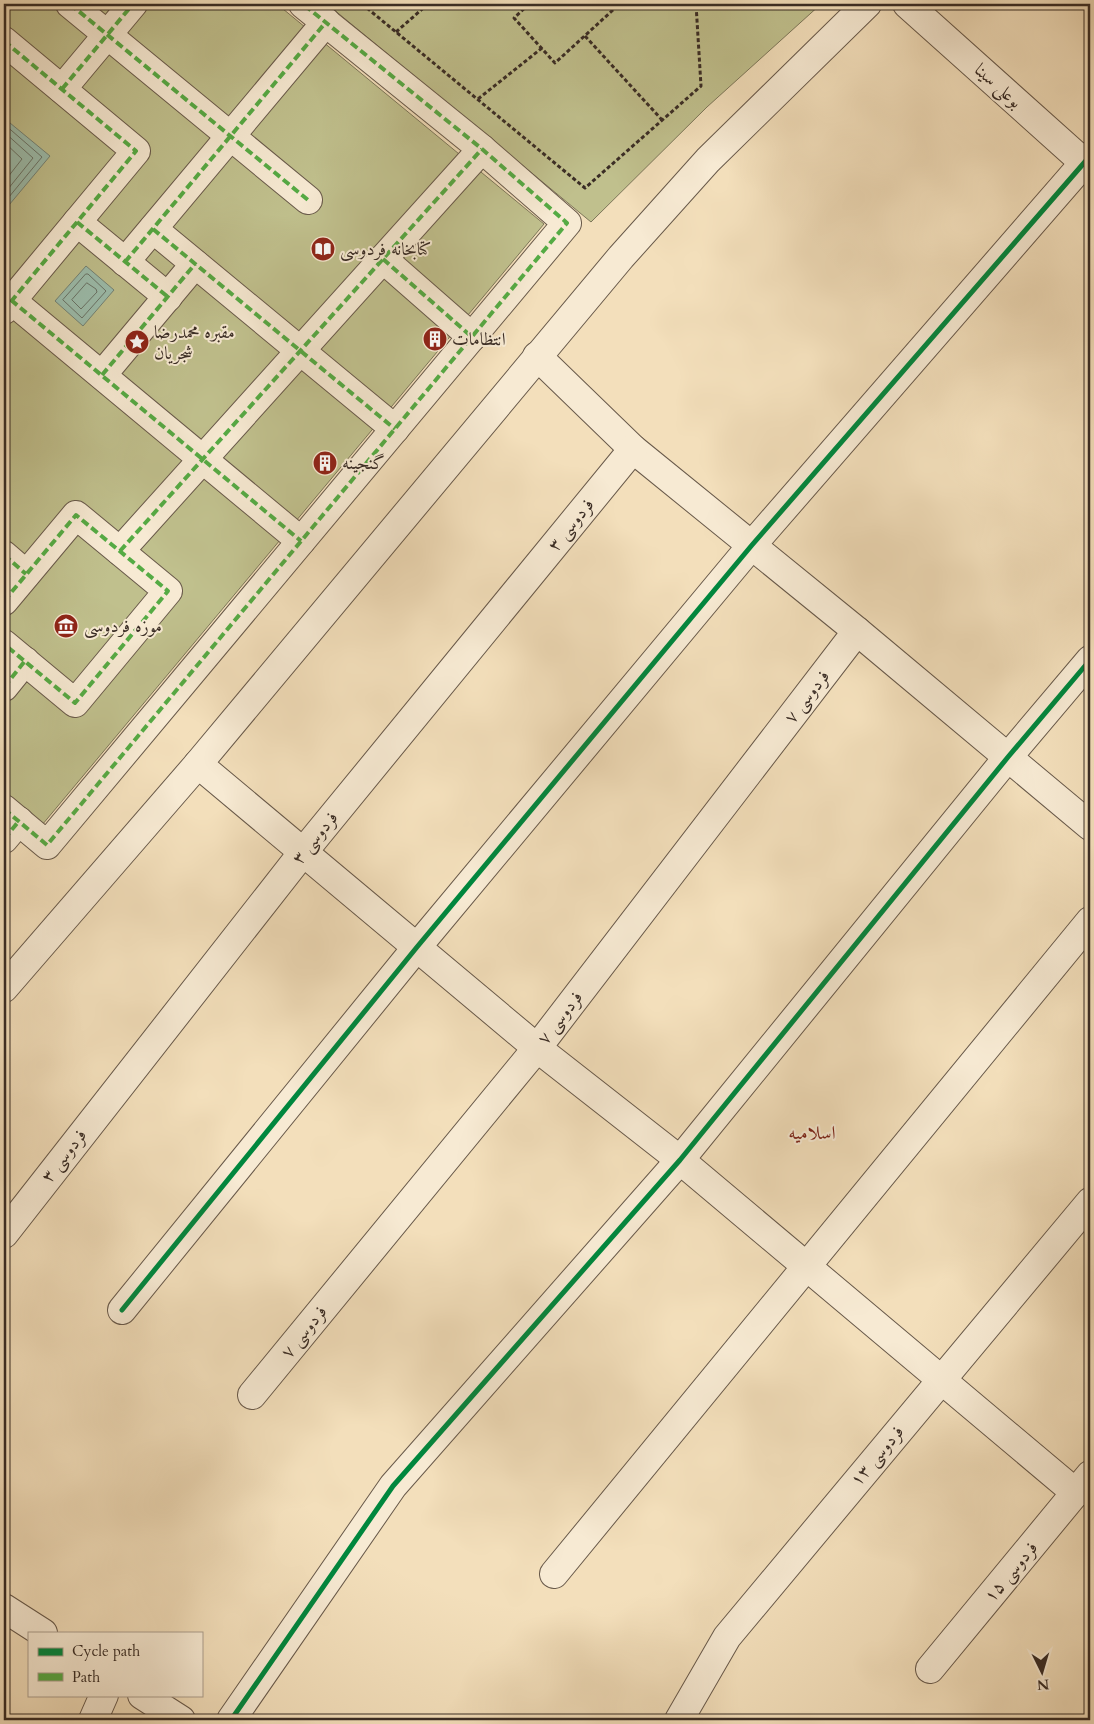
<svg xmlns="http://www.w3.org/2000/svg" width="1094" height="1724" font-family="Cardo,Amiri,serif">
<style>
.green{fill:#c0c08d;stroke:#7c7659}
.water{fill:#9cbdac;stroke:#748376}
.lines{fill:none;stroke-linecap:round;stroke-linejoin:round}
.shore{stroke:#6a7468;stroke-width:1}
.street-casing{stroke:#68594a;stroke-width:30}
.path{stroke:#392c25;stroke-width:3;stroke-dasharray:4 2.5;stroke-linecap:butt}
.street{stroke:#f7ead3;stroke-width:28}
.quiet{stroke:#55ab44;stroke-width:4;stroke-dasharray:8 4;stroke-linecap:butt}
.cycleway-casing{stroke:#f7ead3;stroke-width:8}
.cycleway{stroke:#00873e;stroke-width:5}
.labels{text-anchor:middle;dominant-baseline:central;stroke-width:4;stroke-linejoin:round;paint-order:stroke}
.street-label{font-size:18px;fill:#392c25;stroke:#f7ead3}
.poi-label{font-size:18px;fill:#392c25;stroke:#f7ead3;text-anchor:start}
.neighbourhood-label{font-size:19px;fill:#7a1f14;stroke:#f7ead3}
</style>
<rect width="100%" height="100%" fill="#f3dfbb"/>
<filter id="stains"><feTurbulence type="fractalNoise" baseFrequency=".004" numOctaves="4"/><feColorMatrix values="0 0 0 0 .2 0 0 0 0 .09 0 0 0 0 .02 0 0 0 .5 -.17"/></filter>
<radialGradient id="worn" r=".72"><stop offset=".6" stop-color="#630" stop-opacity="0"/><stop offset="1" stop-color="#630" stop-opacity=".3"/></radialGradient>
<g class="green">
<polygon points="4,4 277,4 544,224 42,825 4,824"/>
<polygon points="327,4 821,4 707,107 591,222"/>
</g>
<g class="water">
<polygon points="4,118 50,156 4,211"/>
<polygon points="86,266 114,290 83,326 55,301"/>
</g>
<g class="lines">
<g class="shore">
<polyline points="4,124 42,157 4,203"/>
<polyline points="4,132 33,158 4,194"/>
<polyline points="4,142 22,159 4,182"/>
<polygon points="86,274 88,274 106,291 82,318 63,300"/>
<polygon points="87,283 96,289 97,292 81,309 72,300"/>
</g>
<defs>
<g id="street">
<polyline points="70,4 308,200"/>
<polyline points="907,4 1090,168"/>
<polyline points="4,41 136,151 4,310"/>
<polyline points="62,89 133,4"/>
<polyline points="77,222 168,297"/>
<polyline points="153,229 395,429"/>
<polyline points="383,259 472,337"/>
<polyline points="125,262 326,22"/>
<polyline points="11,300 301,541"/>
<polyline points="537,356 633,449 857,631 1090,826"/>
<polyline points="102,375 195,264"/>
<polyline points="120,551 482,149"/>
<polyline points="4,555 26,574"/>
<polyline points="4,601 76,515 168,591 75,703 4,644"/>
<polyline points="4,687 25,661"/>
<polyline points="198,764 537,1048 680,1160 1076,1493"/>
<polyline points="4,809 47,845 567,223 482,149 303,4"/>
<polyline points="4,839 19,821"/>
<polyline points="4,988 198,764 621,257 708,160 867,4"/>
<polyline points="4,1234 304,851 633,449"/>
<polyline points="122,1310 417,947 752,545 1090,156"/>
<polyline points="252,1395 537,1048 857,631"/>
<polyline points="554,1574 1090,921"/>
<polyline points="4,1608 43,1633"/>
<polyline points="930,1669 1090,1475"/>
<polyline points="142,1695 181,1720"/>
<polyline points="93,1720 104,1695"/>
<polyline points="231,1720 393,1486 680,1160 1008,757 1090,660"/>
<polyline points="679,1720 727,1637 1090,1202"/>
</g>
</defs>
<use href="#street" class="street-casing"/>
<g class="path">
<polyline points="362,4 585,188 701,86 696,4"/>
<polyline points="529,4 514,18 555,63 614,9 609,4"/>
<polyline points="396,32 428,4"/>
<polyline points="585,36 663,121"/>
<polyline points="478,99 542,48"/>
</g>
<use href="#street" class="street"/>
<g class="quiet">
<polyline points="70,4 308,200"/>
<polyline points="4,41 136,151 4,310"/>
<polyline points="62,89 133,4"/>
<polyline points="77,222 168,297"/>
<polyline points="153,229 395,429"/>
<polyline points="383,259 472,337"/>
<polyline points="125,262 326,22"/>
<polyline points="11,300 301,541"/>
<polyline points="102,375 195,264"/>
<polyline points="120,551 482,149"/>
<polyline points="4,555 26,574"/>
<polyline points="4,601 76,515 168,591 75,703 4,644"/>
<polyline points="4,687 25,661"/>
<polyline points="4,809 47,845 567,223 482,149 303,4"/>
<polyline points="4,839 19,821"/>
</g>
<defs>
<g id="cycleway">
<polyline points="122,1310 417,947 752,545 1090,156"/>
<polyline points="231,1720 393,1486 680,1160 1008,757 1090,660"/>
</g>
</defs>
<use href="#cycleway" class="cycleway-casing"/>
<use href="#cycleway" class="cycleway"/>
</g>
<defs>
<symbol id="library-disc" viewBox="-11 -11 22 22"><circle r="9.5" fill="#8f2418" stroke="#f7ead3"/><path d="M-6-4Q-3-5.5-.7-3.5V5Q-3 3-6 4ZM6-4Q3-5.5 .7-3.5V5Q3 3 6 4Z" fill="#fff"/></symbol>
<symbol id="building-disc" viewBox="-11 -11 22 22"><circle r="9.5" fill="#8f2418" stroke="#f7ead3"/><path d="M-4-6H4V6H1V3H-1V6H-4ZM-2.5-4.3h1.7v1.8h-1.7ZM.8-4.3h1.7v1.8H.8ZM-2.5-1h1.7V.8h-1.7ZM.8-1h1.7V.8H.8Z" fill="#fff"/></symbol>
<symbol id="sight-disc" viewBox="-11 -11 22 22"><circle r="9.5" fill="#8f2418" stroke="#f7ead3"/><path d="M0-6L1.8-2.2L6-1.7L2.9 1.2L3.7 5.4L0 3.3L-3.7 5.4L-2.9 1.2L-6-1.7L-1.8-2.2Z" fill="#fff"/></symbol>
<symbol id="museum-disc" viewBox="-11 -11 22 22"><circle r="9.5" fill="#8f2418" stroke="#f7ead3"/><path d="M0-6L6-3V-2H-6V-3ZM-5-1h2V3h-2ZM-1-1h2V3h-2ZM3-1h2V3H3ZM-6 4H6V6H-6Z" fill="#fff"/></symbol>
</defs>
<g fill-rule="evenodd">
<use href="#library-disc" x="309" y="235" width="28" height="28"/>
<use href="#building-disc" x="421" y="325" width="28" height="28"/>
<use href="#sight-disc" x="123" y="328" width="28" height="28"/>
<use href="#building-disc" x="311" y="449" width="28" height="28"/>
<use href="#museum-disc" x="52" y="612" width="28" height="28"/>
</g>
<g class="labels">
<g class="street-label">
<text transform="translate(998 86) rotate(42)">بوعلی سینا</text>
<text transform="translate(571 525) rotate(-51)">فردوسی ۳</text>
<text transform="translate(807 697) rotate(-52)">فردوسی ۷</text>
<text transform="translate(315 838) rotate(-51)">فردوسی ۳</text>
<text transform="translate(560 1018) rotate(-52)">فردوسی ۷</text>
<text transform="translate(64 1156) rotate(-52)">فردوسی ۳</text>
<text transform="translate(304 1332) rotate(-51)">فردوسی ۷</text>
<text transform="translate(877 1456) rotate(-50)">فردوسی ۱۳</text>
<text transform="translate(1011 1572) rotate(-50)">فردوسی ۱۵</text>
</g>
<g class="poi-label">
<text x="340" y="249">کتابخانه فردوسی</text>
<text x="154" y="332">مقبره محمدرضا<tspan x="154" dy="21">شجریان</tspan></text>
<text x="452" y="339">انتظامات</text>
<text x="342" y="463">گنجینه</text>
<text x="84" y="626">موزه فردوسی</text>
</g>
<g class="neighbourhood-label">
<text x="812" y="1133">اسلامیه</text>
</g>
</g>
<rect width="1094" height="1724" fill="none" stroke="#f3dfbb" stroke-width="20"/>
<rect x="5" y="5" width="1084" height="1714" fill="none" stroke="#392c25" stroke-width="2.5"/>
<rect x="10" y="10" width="1074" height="1704" fill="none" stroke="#392c25"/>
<rect x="28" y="1632" width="175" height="65" fill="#f7ead3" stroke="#ab9e8d"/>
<rect x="38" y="1648" width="25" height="8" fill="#00873e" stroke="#ab9e8d"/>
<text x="72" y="1656" font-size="15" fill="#392c25">Cycle path</text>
<rect x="38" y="1673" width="25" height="8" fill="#55ab44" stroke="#ab9e8d"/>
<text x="72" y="1682" font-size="15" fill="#392c25">Path</text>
<g transform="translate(1042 1672) rotate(175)" stroke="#f7ead3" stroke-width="4" paint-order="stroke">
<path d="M0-4L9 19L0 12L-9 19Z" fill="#392c25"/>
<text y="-8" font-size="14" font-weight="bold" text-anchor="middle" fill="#392c25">N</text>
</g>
<rect width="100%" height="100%" filter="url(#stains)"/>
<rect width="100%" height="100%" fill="url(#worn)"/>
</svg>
